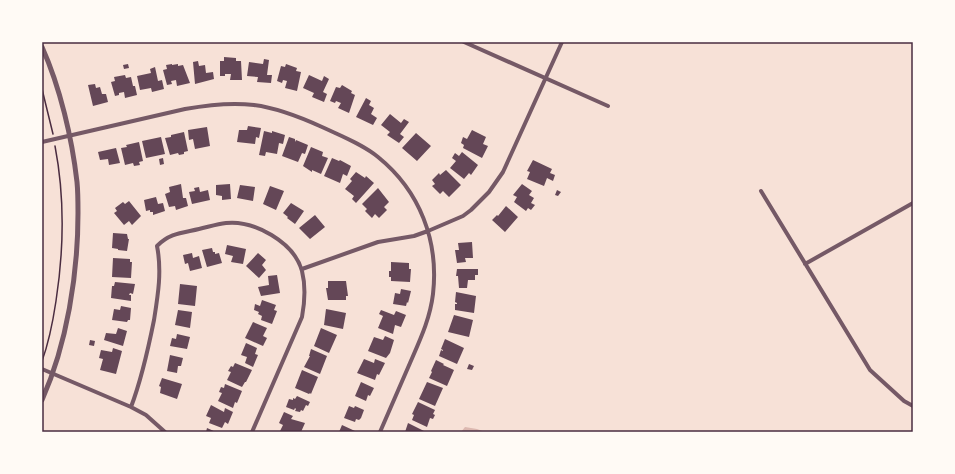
<svg xmlns="http://www.w3.org/2000/svg" width="955" height="474" font-family="Roboto,sans-serif">
<rect width="100%" height="100%" fill="#f7e1d7"/>
<path fill="#dcb8b0" d="M465,427l12,2 8,3h-24z"/>
<path fill="#644757" d="M224,57l12,1v3h5l1,19h-12l1,-6h-6v2h-5v-15h4z
M264,59l5,1 -2,15h5l-1,8 -14,-1 1,-5 -11,-1 2,-14 14,2z
M198,61l1,5 6,-1 1,8 7,-1 1,7 -19,5 -2,-22z
M128,64l1,4 -5,1 -1,-4z
M172,64v1l6,-1v2l5,-1 7,18 -13,3 -1,-6 -5,1 1,3 -5,1 -4,-15 4,-1 -1,-4z
M286,64l11,4 -1,3 5,1 -4,19 -12,-3 2,-7 -4,-1 -1,3 -5,-2 4,-15 4,1z
M155,67l3,14 4,-1 2,9 -12,3 -1,-4 -11,2 -3,-14 14,-3 -1,-4z
M125,75l1,3 5,-1 2,9h2l2,9 -12,3 -1,-6 -5,1v2l-4,1 -4,-14 4,-1 -1,-4z
M309,75l13,6 2,-5 5,3 -6,13 4,2 -3,8 -12,-5 2,-4 -11,-5z
M95,84l1,4 4,-1 2,7h4l2,8 -15,4 -5,-21z
M342,85l10,6 -1,2 4,2 -6,18 -11,-5 3,-5 -5,-2 -1,2 -5,-2 6,-14 4,1z
M366,98l5,3 -2,4 5,3 -3,6 6,4 -4,7 -17,-8z
M390,114l11,9 3,-4 5,3 -9,12 4,3 -5,6 -12,-8 3,-3 -9,-7z
M248,126l13,2 -2,10 -3,-1 -1,7 -18,-2 2,-12h8z
M207,127l3,19 -15,3 -2,-10 -4,1 -1,-10z
M472,130l14,7 -3,7 5,2 -6,12 -19,-10 1,-3 -3,-2 2,-6 4,2z
M264,131l8,2v-2l13,4 -2,9 -4,-1 -2,11 -11,-2 -1,4 -6,-1z
M184,132l4,19 -4,1v2l-5,1 -1,-2 -8,2 -5,-17 6,-1v-2z
M416,133l15,13 -14,15 -15,-13z
M161,137l4,17 -19,4 -4,-17z
M289,137l6,2v3l1,-2 12,5 -3,9 -3,-1 -4,9 -16,-6z
M139,142l4,19 -4,1 1,3 -6,1 -1,-3 -8,2 -4,-17 6,-1 -1,-2z
M311,147l12,5 -1,4 6,2 -7,16 -9,-4v2l-9,-6z
M116,148l4,15 -11,2 -1,-6 -8,1 -2,-8z
M462,152l16,13 -7,10 -2,-2 -5,6 -14,-11 6,-7 -4,-3 3,-5 4,3z
M163,158l1,6 -4,1 -1,-6z
M332,158l7,3 1,-1 11,6 -4,10 -4,-2 -3,9 -16,-7z
M533,160l19,9 -2,4 5,2 -2,6 -6,-3 -3,8 -17,-7 3,-7 -3,-1z
M446,170l15,15 -12,12 -6,-6 -3,3 -8,-8 3,-2 -3,-4 7,-7 1,2z
M356,172l9,6 1,-2 8,7 -18,20 -4,-4 2,-3 -9,-7 7,-8 -2,-2z
M181,184l2,14h3l2,8 -12,4 -1,-4 -6,1 -4,-13 5,-2 -1,-5z
M230,184l1,15 -9,1v-4l-6,-1v-10z
M522,184l10,7 -3,4 5,3 -3,5 4,2 -4,5 -3,-2 -2,3 -12,-9 3,-5 -4,-2z
M240,185l15,2 -2,14 -16,-3z
M270,186l14,5 -8,19 -13,-6z
M199,187l1,5 8,-2 2,10 -18,4 -3,-12 6,-1 -1,-3z
M378,188l11,14 -5,5 3,3 -8,8 -4,-4 -3,4 -7,-7 2,-2 -5,-5z
M557,190l4,2 -3,4 -3,-1z
M156,197l2,7 5,-1 2,8 -12,4v-3h-3v-2l-4,1 -2,-11z
M129,201l12,15 -9,9 -3,-4 -5,4 -10,-12 3,-2 -2,-3 8,-6 2,2z
M291,203l13,8 -9,13 -8,-6 1,-1 -5,-4z
M506,206l12,11 -13,15 -13,-12 5,-5 1,1z
M315,215l10,12 -15,12 -11,-11z
M113,233l14,1 1,5h1l-2,12 -9,-1v-1l-6,-1z
M472,242l1,16h-8l1,4 -9,1 -2,-13h4l-1,-7z
M227,245l19,4 -3,15 -12,-2 2,-6 -8,-2z
M212,248l1,4h2v2l4,-1 3,10 -15,4 -5,-17z
M192,253l1,5 6,-2 3,12 -12,3 -2,-8 -3,1 -2,-9z
M258,253l8,7 -4,5 4,5 -7,8 -13,-12z
M113,258l17,1v3h2l-1,16 -19,-1z
M391,262l18,1v6h2l-1,13 -19,-1v-4h-2v-6h2z
M457,269h21v6h-3v5h-7l-1,8h-8l-1,-12h-2z
M277,275l3,18 -19,3 -3,-9 11,-2 -1,-9z
M328,281h18l2,15h-2v4h-18l-2,-12h2z
M115,282l20,2 -2,10 -3,-1 -1,2h2v6l-20,-3 1,-12h2z
M180,284l17,2 -2,20 -17,-2z
M401,289l10,2 -3,12 -1,-1 -1,4 -13,-2 2,-11 5,1z
M456,292l20,4 -2,17 -19,-3v-6h2v-1l-2,-1z
M262,300l14,5 -2,5 3,1 -5,13 -11,-4 1,-4 -4,-2 1,-2 -5,-2 1,-6 5,2z
M121,306l10,2 -1,12h-2l-1,2 -15,-2 2,-11 6,1z
M326,309l20,4 -3,16 -19,-4z
M178,310l14,2 -2,16 -15,-3z
M381,310l13,5 2,-4 10,4 -5,12 -6,-2 -2,9 -15,-6 5,-12 -4,-2z
M454,315l19,5 -4,17 -21,-5z
M253,322l14,6 -4,8 4,2 -4,8 -18,-8z
M118,328l9,3 -4,15 -19,-6 2,-7 10,1z
M321,328l16,7 -8,18 -15,-7z
M177,334l13,3 -3,12 -17,-3 2,-8 4,1z
M385,336l9,4 -4,13 -4,5 -18,-7 6,-14 9,3z
M445,339l19,9 -7,16 -18,-8 2,-6 2,1v-1l-2,-1z
M90,340l5,1 -1,5 -5,-1z
M246,343l11,5 -2,6 3,1 -5,12 -8,-4 2,-6 -6,-2z
M113,348l9,3 -6,23 -16,-4 3,-11 -4,-1 2,-8 11,2z
M311,349l16,7 -7,18 -16,-7 6,-11h-1z
M170,355l13,3 -2,8h-3l-1,7 -10,-2z
M364,359l10,4 1,-4 10,4 -6,12 -2,-1 -2,6 -18,-7z
M436,360l8,4 -1,1 11,5 -7,16 -18,-8 3,-6 1,1 -2,-2z
M235,363l17,7 -6,12h-1l-3,5 -15,-7 4,-8 -3,-1 3,-5 2,1z
M469,364l5,2 -2,4 -5,-1z
M302,370l16,7 -7,17 -1,-1 -1,1 -14,-6z
M162,378l20,6 -5,15 -17,-6 1,-6 -2,-1z
M361,382l13,6 -4,8 -2,-1 -2,6 -11,-5z
M427,382l16,6 -8,18 -16,-7z
M225,384l17,7 -5,12 -2,-1 -2,6 -15,-7 4,-8 -3,-1 2,-5 3,1z
M297,396l13,6 -2,4 -2,-1 -3,6 -2,-1 -1,2 -5,-1 1,-2 -1,-1 -1,2 -8,-3 3,-8 4,1v-2l2,1z
M418,402l17,8 -2,4 2,1 -2,4 -3,-1 -3,9 -15,-7 2,-5 -2,-1z
M211,405l13,7 1,-4 8,4 -5,12 -3,-2 -3,6 -13,-5 2,-5 -5,-2z
M349,406l5,2 1,-2 9,4 -3,8 -2,2 -3,-1 -1,3 -11,-4z
M284,412l9,4 -2,3 14,4 -4,9 -21,-1 3,-6 -4,-2z
M408,423l16,8v1h-19z
M342,425l13,6 -1,1h-15z
M207,428l9,4h-10z"/>
<g fill="none" stroke-linecap="round" stroke-linejoin="round">
<path stroke="#4a2c40" stroke-width="1.5" d="M42,89l11,45
M42,361c7,-19 11,-40 14,-60 8,-52 9,-103 -1,-155"/>
<path stroke="#755966" stroke-width="4" d="M464,42l144,64
M42,142l143,-33c22,-4 45,-7 69,-4 24,3 46,12 68,22 19,9 40,17 56,30 42,34 61,84 55,137 -3,25 -13,46 -23,69 -10,23 -20,46 -30,69
M761,191l109,179 34,31 9,5
M805,264l108,-61
M302,269l76,-27 36,-6 14,-5 35,-15 8,-6 18,-18 14,-20 59,-130
M42,369l89,38 15,8 19,17
M131,407c11,-29 17,-57 23,-87 4,-25 8,-49 3,-74 13,-13 25,-13 42,-17 9,-2 18,-5 27,-6 28,-3 68,19 76,48 4,16 3,30 0,46l-50,115"/>
<path stroke="#755966" stroke-width="5" d="M42,47c18,40 30,91 35,135 1,10 1,21 1,31 0,61 -11,131 -36,187"/>
</g>
<rect width="955" height="474" fill="none" stroke="#fffaf5" stroke-width="86"/>
<rect x="43" y="43" width="869" height="388" fill="none" stroke="#4a2c40" stroke-width="1.5"/>
</svg>
